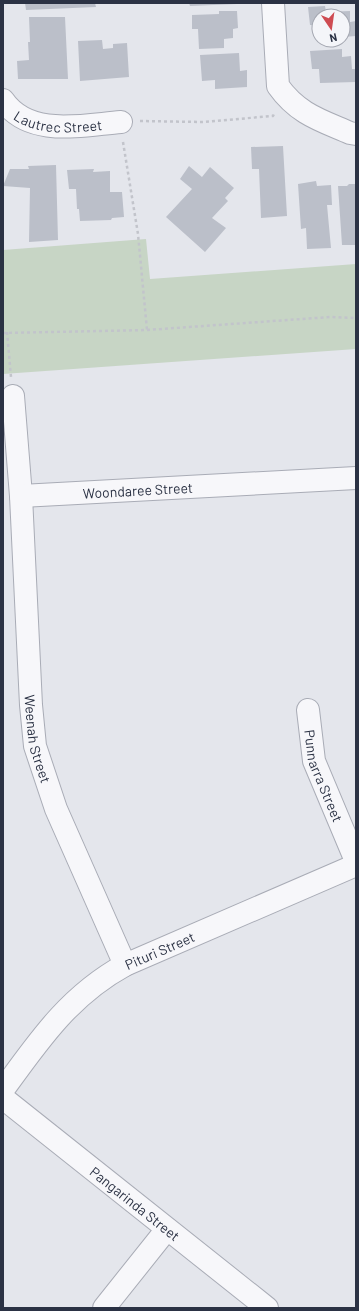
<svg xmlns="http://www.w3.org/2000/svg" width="359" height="1311" font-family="Barlow,sans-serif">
<rect width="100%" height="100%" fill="#e4e6ec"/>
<path fill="#c7d5c5" d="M146,239l4,40 206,-15v85l-353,25v-124z"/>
<path fill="#bbbfc9" d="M25,3h70l1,4 -70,3z
M189,3h48v1l-47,2z
M325,6l1,6 24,-1v11l6,-1v15l-13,1v-21h-24v22h-2l-1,-13h-6l-2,-18z
M219,11h18l1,17 -5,1v9l-9,1v9l-25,1 -1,-20h-6v-14l27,-1z
M29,17h36l3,62h-50l-1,-18 12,-1 -1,-18h2z
M102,40l1,9 10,-1v-4l14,-1 2,34 -49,4 -2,-40z
M342,49v8l9,-1 1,13h4v13l-36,1 -1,-14h-7l-2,-18z
M239,53l1,18 7,-1v17l-32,2v-9l-13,1 -2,-26z
M283,146l4,70 -26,2 -2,-49h-7l-1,-22z
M56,165l2,75 -29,2 1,-54 -27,-2 7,-17h19l-1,-3z
M189,166l13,11 8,-10 24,21 -9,10 3,3 -16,17 14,10 -21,24 -39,-35 26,-28 -12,-10z
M94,169l-1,3 17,-1v21h12l2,25 -12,1 -1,2 -31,1 -1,-12h-2l-1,-20h-7l-2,-19z
M316,181l1,5 14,-1 1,20h-5l4,43 -24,1 -1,-21 -5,1 -3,-45z
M349,184h7v61h-14l-4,-59h9z"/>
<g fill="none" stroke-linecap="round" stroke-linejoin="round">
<g stroke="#a9acb6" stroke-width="24">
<g id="minor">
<path d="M273,3l5,83c20,28 42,34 72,47l6,1"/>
<path id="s1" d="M3,100c26,38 79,25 118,22"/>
<path id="s2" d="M13,396l8,100 10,209 4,41 21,63 69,156"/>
<path id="s3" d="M21,496l335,-18"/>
<path id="s4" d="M308,710l6,51 42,100"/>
<path id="s5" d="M3,1090c36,-50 67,-95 122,-125l231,-100"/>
<path id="s6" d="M3,1098l264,210"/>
<path d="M104,1308l63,-79"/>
</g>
</g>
<path stroke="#c2c4cb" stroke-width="2.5" stroke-dasharray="3 3" stroke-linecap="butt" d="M140,121l62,1 71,-6 2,-4
M123,142l15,92 9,96
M7,332l4,45
M3,333l144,-3 183,-13 26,1"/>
<use href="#minor" stroke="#f7f7fa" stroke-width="22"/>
</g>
<g text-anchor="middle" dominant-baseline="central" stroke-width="3.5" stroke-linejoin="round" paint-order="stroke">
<g font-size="14" fill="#2b3244" stroke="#f4f5f9">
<text stroke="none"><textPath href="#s1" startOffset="63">Lautrec Street</textPath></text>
<text stroke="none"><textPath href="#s3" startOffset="117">Woondaree Street</textPath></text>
<text stroke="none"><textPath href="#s2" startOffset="344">Weenah Street</textPath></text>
<text stroke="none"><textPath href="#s4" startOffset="68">Punnarra Street</textPath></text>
<text stroke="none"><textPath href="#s5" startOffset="214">Pituri Street</textPath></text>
<text stroke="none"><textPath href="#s6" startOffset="169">Pangarinda Street</textPath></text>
</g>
</g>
<rect width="359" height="1311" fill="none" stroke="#2b3244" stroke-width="8"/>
<g transform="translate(331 28) rotate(167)"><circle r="19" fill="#f4f5f9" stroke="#a4a7b1"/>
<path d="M0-3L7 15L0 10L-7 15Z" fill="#ce4b52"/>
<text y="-6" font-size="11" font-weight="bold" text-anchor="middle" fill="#2b3244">N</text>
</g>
</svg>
